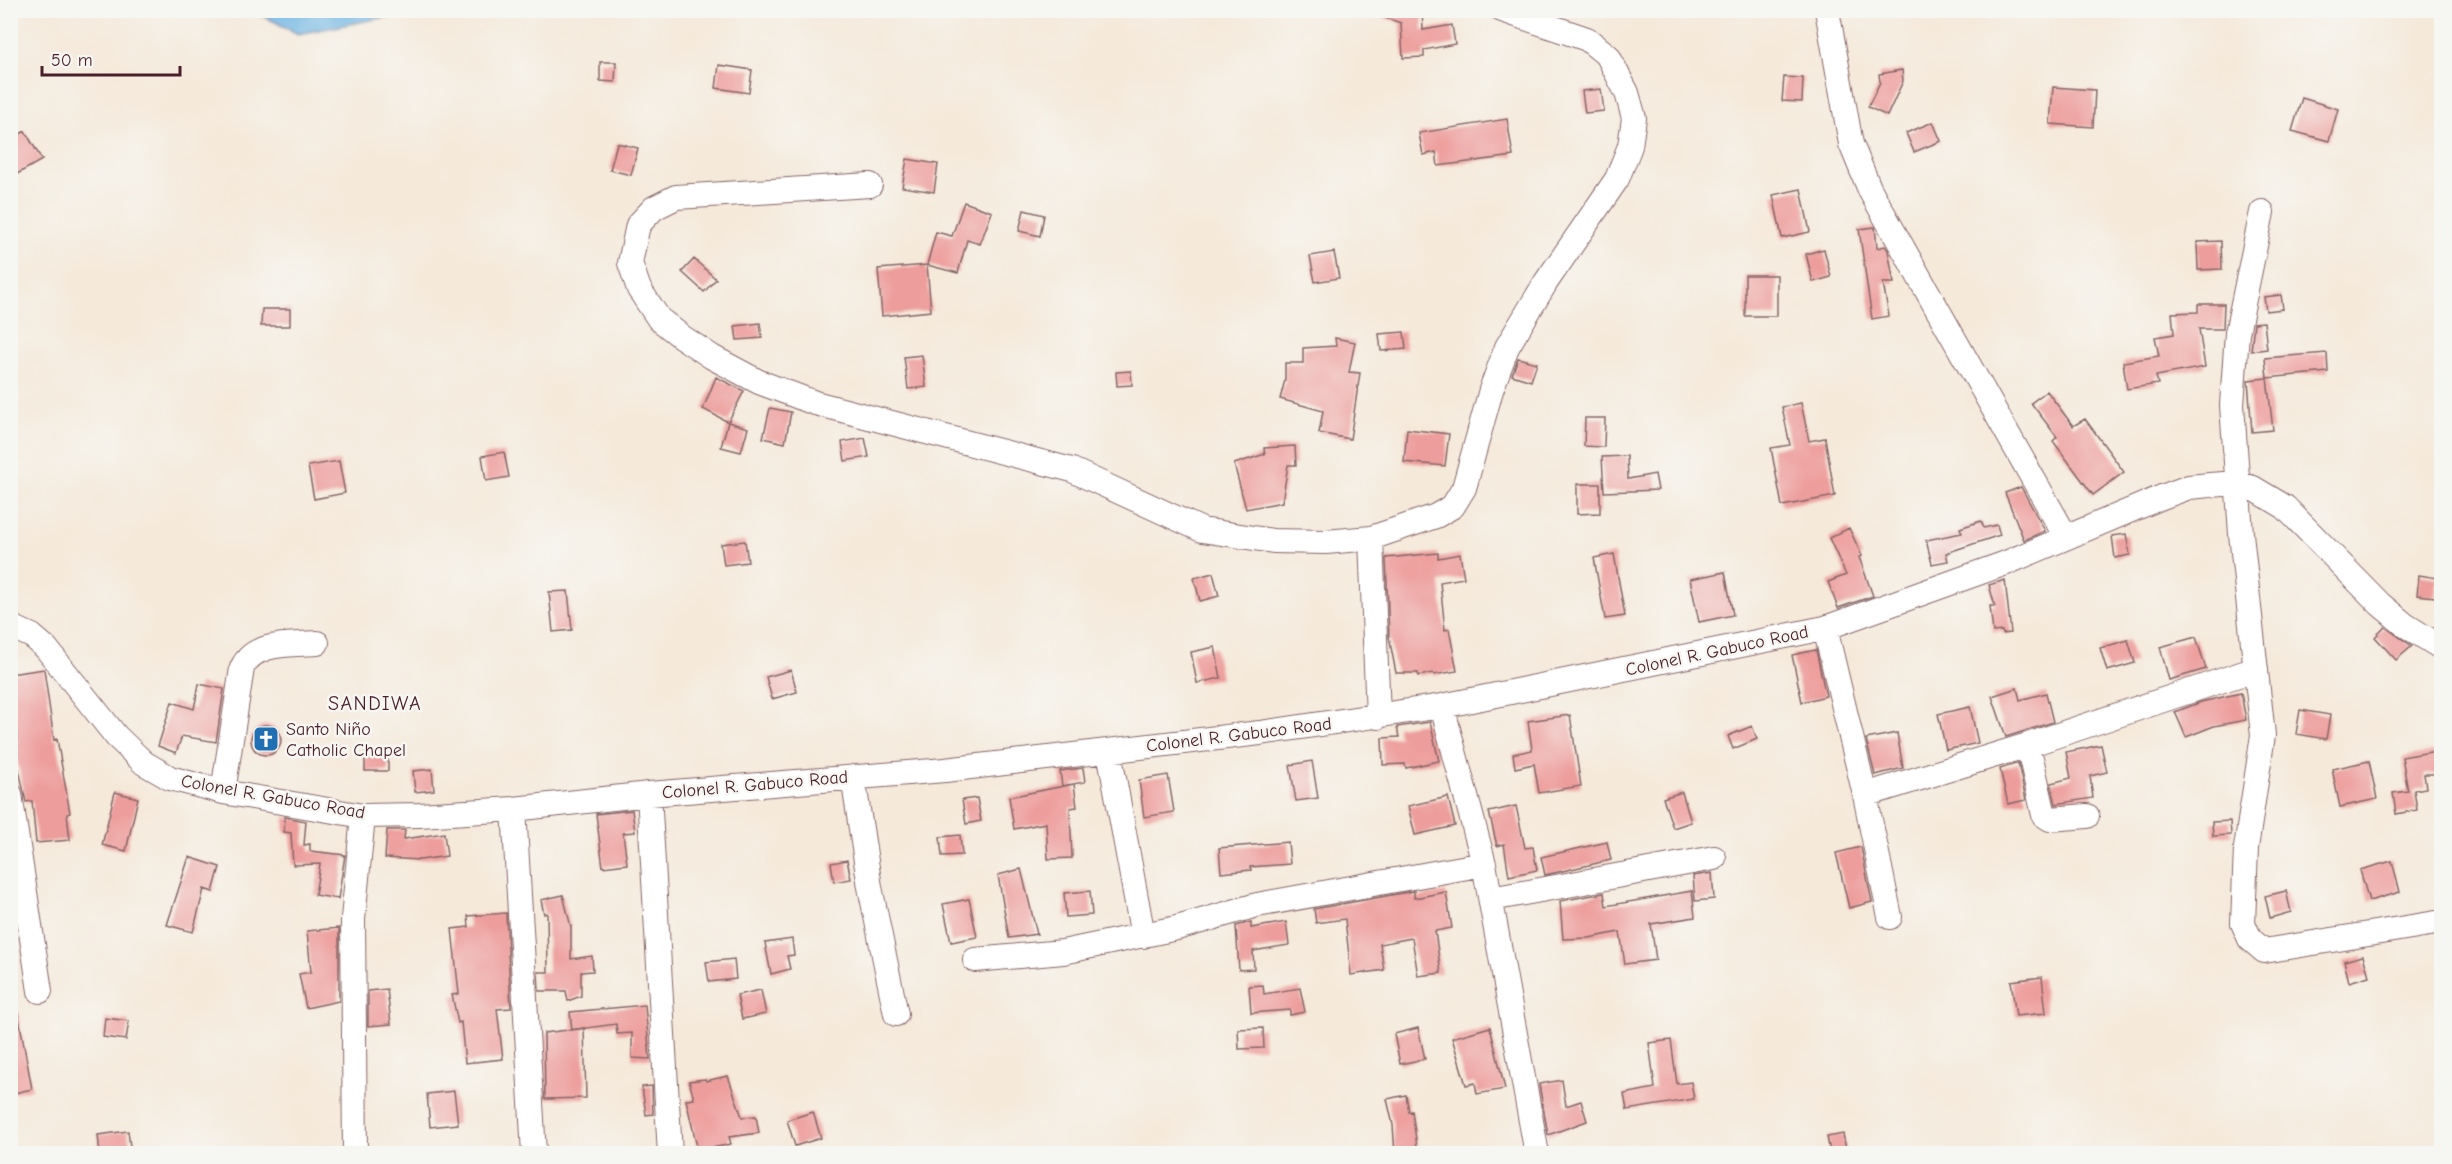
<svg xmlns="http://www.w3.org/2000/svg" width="2452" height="1164" font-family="'Comic Neue',sans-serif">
<rect width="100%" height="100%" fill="#f6f6f2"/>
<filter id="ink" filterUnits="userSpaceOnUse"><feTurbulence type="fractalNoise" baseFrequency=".0167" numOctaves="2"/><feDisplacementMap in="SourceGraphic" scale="12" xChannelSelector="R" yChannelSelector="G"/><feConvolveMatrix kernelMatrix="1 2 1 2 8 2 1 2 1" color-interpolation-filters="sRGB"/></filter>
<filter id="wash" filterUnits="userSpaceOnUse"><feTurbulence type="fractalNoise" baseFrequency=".008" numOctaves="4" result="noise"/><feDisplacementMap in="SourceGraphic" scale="24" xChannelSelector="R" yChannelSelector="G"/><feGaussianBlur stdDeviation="1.35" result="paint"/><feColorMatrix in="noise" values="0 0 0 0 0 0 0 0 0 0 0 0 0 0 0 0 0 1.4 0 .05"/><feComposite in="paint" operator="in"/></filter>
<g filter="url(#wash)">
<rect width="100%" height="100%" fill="#f5e9da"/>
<path fill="#6cb4e3" stroke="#5b6a87" stroke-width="1.5" d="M254,11h164l-120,23z"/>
<g id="blocks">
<path fill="#ed9d9b" d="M1373,10h49l1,20 29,-5 3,19 -31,6v7l-21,1 -2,-35 -28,-9z
M600,62h16l-1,20 -15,-1z
M719,65l33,5 -3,23 -33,-5z
M1902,70l1,11 -16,35 -19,-9 12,-25 -1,-8z
M1784,77l19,1 -1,24 -20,-1z
M2053,87l42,3 -2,37 -43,-3z
M1601,89l3,22 -19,2 -3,-22z
M2302,98l36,11 -9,32 -37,-10z
M1507,119l6,37 -75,10 -2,-14 -13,3 -4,-22z
M1933,122l8,19 -27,11 -8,-19z
M25,131l17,29 -32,18v-38z
M617,143l21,5 -7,27 -21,-5z
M907,159l31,5 -4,28 -32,-5z
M1801,189l9,43 -28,6 -9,-43z
M964,202l28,10 -12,32 -13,-4 -9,33 -31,-8 9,-33 16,4z
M1024,210l20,5 -4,21 -21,-5z
M1875,227l2,21 8,-2 3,4 6,33h-11l6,33 -17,3 -13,-90z
M2221,241l1,28 -24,1 -1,-28z
M1824,249l7,28 -18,5 -7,-28z
M1334,252l5,26 -24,4 -5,-26z
M694,259l22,20 -12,13 -22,-20z
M927,265l4,46 -49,5 -4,-47z
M1745,275h32v41h-32z
M2281,295l2,14 -17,2 -2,-14z
M2198,304h26l-1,25h-24l6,38 -49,9 2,8 -31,5 -4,-27 36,-6 -4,-19 19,-3 -2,-21 26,-1z
M262,309h28v17h-29z
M2264,322l3,27 -16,2 3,-28z
M760,323l2,15 -25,2 -2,-14z
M1404,332l2,17 -25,2 -2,-17z
M1335,338l20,4 -6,30 11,1 -10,66 -31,-6 4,-22 -43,-12 5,-19v-17h18v-15l33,-2z
M2327,353l1,19 -61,6 -2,-20z
M922,355l4,32 -18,2 -4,-32z
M1518,358l19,5 -6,18 -19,-6z
M1131,371l1,14 -15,1 -1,-14z
M716,377l28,14 -16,31 -25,-13z
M2267,378l6,52 -21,2 -4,-52z
M2047,391l26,35 12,-7 39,53 -31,23 -40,-54 4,-4 -26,-34z
M1801,403l8,38 16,-3 10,58 -53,10 -11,-58 19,-3 -8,-38z
M770,408l21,4 -6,31 -22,-5z
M1585,418h20l-1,29 -20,-1z
M728,422l20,6 -7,24 -20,-5z
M1407,429l42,5 -4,32 -41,-4z
M865,438l4,19 -24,4 -3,-19z
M1295,446l1,19h-8l-6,37 -36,7 -12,-45 31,-10 -1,-6z
M504,452l5,25 -23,4 -4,-25z
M1627,456l1,23 27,-5 3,16 -54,2 -2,-35z
M339,461l6,32 -31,6 -6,-33z
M1577,484h23v29l-23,1z
M2021,487l24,44 -21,9 -19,-47z
M1981,521l3,7 13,-3 3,10 -54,18 2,8 -16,3 -6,-24 36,-7 -2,-5z
M1849,528l13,28 -3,1 14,39 -35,12 -10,-26 18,-7 -17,-37z
M2126,534l4,21 -15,3 -3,-22z
M745,541l3,21 -24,3 -3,-21z
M1438,553v5l22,-4 4,24 -24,4 5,48 4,-1 8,42 -23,4 -1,-2 -15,3v-3h-22l-7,-36 -3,-79z
M1614,554l11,62 -20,3 -11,-61z
M1725,572l8,43 -34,7 -9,-43z
M1213,573l6,23 -19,5 -6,-23z
M2419,575l19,3 -3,19 -18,-2z
M2005,580l6,53 -8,1 -1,-3 -9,1 -3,-26h5l-6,-21z
M568,591l4,39 -19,2 -4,-40z
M2385,627l27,19 -16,14 -21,-23z
M2196,637l10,32 -37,11 -9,-33z
M2128,640l7,23 -28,8 -7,-23z
M1215,647l6,31 -24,5 -6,-31z
M1816,650l10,46 -24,6 -10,-47z
M44,669l10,71 3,-1 13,74 -3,1 3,26 -34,3 -4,-42 -6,1 -12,-55 4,-1 -8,-72z
M791,670l6,22 -25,7 -6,-22z
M199,684l25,5 -8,53 -34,-6 -6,17 -18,-7 14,-44 22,7z
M2017,688l3,12 26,-7 7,29 -47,15 -14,-41z
M2241,693l5,27 -32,6 -28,11 -11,-25 26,-10z
M1970,707l8,36 -32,7 -8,-36z
M2300,710l30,5 -4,24 -30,-5z
M1570,715l11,71 -42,7 -5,-29 -19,4 -2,-14 19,-4 -4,-29z
M1430,722l9,39 -33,7 -1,-4 -22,1 -1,-27 17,-1 -2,-10z
M251 740a15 15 0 1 1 30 0a15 15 0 1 1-30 0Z
M1752,726l5,13 -24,10 -5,-13z
M1897,733l6,35 -28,7 -9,-36z
M2101,745l6,27 -17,4 3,22 -37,6 -5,-21 20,-5 -5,-26z
M2442,750v24h-18l2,14 -12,2 3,20 -21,4 -3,-21 15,-2 -6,-34z
M365,753h23v18h-23z
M1312,761l6,37 -22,3 -6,-36z
M2369,761l8,38 -37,8 -8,-38z
M2018,763l8,37 -18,4 -8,-35z
M1083,768l2,14 -23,4 -2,-15z
M432,769l2,21 -19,2 -2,-21z
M1168,775l6,37 -30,5 -5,-37z
M1074,784l3,23 -7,1 2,50 -24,1 -2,-36 -32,6 -5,-32z
M115,792l23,6 -12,53 -24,-6z
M1682,792l9,30 -18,6 -10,-30z
M1448,797l7,29 -40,9 -7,-29z
M977,798l4,23 -15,3 -4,-24z
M1516,806l9,42 8,-1 4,23 -28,6 -5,-32 -7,2 -8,-34z
M632,810l3,22 -12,1 4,31 -24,3 -7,-53z
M285,817l21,4 -2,24 6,-1v7l35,4 -7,44 -23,-4 5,-31 -27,1 -2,-32 -7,-1z
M2230,821l1,14 -18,1 -1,-14z
M387,830h18l-1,9 40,-6 3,23 -27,4 -35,-2z
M960,835l2,20 -20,1 -2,-19z
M1288,842l2,22 -40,3 1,3 -30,3 -2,-25z
M1607,842l4,18 -66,15 -4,-18z
M1861,847l11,55 -23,6 -13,-55z
M189,857l31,10 -7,25 -9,-3 -11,43 -26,-7z
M847,860l4,19 -17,3 -3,-19z
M2392,861l8,31 -31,9 -9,-31z
M1021,869l16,65 -28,4 -11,-63z
M1712,873l2,26 -19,2 -2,-25z
M1090,891l2,24 -26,2 -2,-24z
M1414,891v7l32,-6 6,36 -17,3 6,42 -23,3 -6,-38 -32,6 4,26 -33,5 -6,-56 -29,4 -2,-14z
M1692,891l3,26 -44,7 5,36 -31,4 -5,-32 -31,6 -26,1 -3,-38 44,-8 2,13z
M2286,891l5,21 -21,6 -5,-22z
M563,895l8,32v32l21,-3 1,15 -12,1v24l-13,5 -2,-10h-27l-1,-19h10l-1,-59 -3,1 -3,-14z
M969,899l8,38 -26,5 -8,-38z
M506,913l5,95 -14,1 6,50 -38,4 -4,-41 -3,1 -6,-28 7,-1 -7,-65 17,-2 -1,-11z
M1251,922v6l35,-6 3,23 -36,6 1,18 -15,1 -3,-44z
M339,928v73l-33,7 -7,-34 12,-2 -4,-41z
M792,939l2,16 -7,1 3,13 -19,5 -6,-31z
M2363,956l6,20 -20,6 -5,-21z
M734,959l2,20 -27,3 -3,-20z
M2042,977l4,36 -30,3 -5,-35z
M1263,985l1,9 36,-6 5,24 -15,3v-5l-39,3 -2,-27z
M387,989l4,35 -23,2v-35z
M761,990l5,24 -24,5 -5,-24z
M645,1005l5,54 -18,-1v-25l-15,1 -1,-10 -44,6 -2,-18z
M18,1013l14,76 -22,5v-80z
M105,1018l24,3 -3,19 -23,-3z
M1490,1027l15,62 -28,5 -2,-11 -9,2 -14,-47z
M584,1028l2,70 -41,1 -1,-66z
M1263,1028l1,20 -25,1 -1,-20z
M1418,1028l7,31 -25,5 -6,-30z
M1671,1040l6,44 14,-2 3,17 -67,11 -3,-16 31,-6 -6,-45z
M728,1076l14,41 14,-1 3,17 -30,4 2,7 -33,7 -12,-51 8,-1 -5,-18 16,-2 1,2z
M1562,1080l4,26 15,-5 6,20 -39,14 -9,-51z
M652,1086l1,28 -7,1 -4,-28z
M454,1091l4,33 -28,3 -3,-33z
M1406,1095l3,17 3,-1 6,43h-23l-2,-29 -6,-26z
M813,1112l8,26 -26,8 -8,-26z
M128,1131l3,23h-31l-2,-19z
M1843,1134l3,15 -16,3 -3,-15z"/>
</g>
</g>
<g filter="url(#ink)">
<use href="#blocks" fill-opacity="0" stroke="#866668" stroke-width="1.5"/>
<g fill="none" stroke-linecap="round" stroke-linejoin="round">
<g stroke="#866668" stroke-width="26">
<path id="minor" d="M1827,10l24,134 19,46 196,347
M870,185l-194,12 -22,11 -16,17 -8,38 9,26 20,30 23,18 30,20 47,25 56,21 257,67 130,60 71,11 53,1 45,-4
M2262,212l-25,121 -5,72 9,129 22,201 -17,113 -3,75 7,16 14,12 178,-29
M10,626l22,10 14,12 70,88 28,27 26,15 53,14 140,24 56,-1 95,-6 135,-15 296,-24 315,-37 182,-27 383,-78 181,-65 156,-66 27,-10 21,-2 27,-2 16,5 32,19 95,97 25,21 37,23
M1825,628l40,167 25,122
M1442,706l42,158 53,290
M1378,717l-7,-179 65,-22 17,-10 11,-18 27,-98 16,-43 39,-65 71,-103 13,-33 4,-28 -7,-25 -19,-37 -21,-17 -85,-29
M2028,745l16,70 6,4 37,-3
M1109,751l34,185
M853,777l17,110 26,127
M223,792l19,-124c12,-27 50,-23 75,-25
M10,794l30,197
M649,794l21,360
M1865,795l163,-50 228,-76
M514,809l20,345
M1491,899l223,-41
M975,960l88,-8 114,-24 80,-23 227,-41
M355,1154l-2,-235 10,-103"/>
</g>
<use href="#minor" stroke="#fff" stroke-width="24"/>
</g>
</g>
<defs>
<g id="church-square" transform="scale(1.35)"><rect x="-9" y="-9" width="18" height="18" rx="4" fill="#1f6fb2" stroke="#f6f6f2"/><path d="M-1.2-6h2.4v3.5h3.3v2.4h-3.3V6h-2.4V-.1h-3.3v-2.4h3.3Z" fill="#fff"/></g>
</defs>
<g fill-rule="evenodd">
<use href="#church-square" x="266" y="739"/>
</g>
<g text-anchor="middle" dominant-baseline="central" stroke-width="5" stroke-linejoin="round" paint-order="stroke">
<g font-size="18" fill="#4a1f2b" stroke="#f6f6f2">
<text transform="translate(1717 651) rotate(-12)">Colonel R. Gabuco Road</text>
<text transform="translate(1239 735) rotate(-7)">Colonel R. Gabuco Road</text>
<text transform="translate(755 785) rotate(-5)">Colonel R. Gabuco Road</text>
<text transform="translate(273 797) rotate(10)">Colonel R. Gabuco Road</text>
</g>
<g font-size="18" fill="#4a1f2b" stroke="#f6f6f2" text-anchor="start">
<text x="286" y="729">Santo Niño<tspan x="286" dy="21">Catholic Chapel</tspan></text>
</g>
<g font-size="20" letter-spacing="1.5" fill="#4a1f2b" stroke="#f6f6f2">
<text x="375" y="703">SANDIWA</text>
</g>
</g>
<rect width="2452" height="1164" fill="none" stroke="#f6f6f2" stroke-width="36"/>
<path d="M42 66v9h138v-9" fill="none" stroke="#4a1f2b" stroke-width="3"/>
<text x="51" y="66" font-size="18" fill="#4a1f2b" stroke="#f6f6f2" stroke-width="4.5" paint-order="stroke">50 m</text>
</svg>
